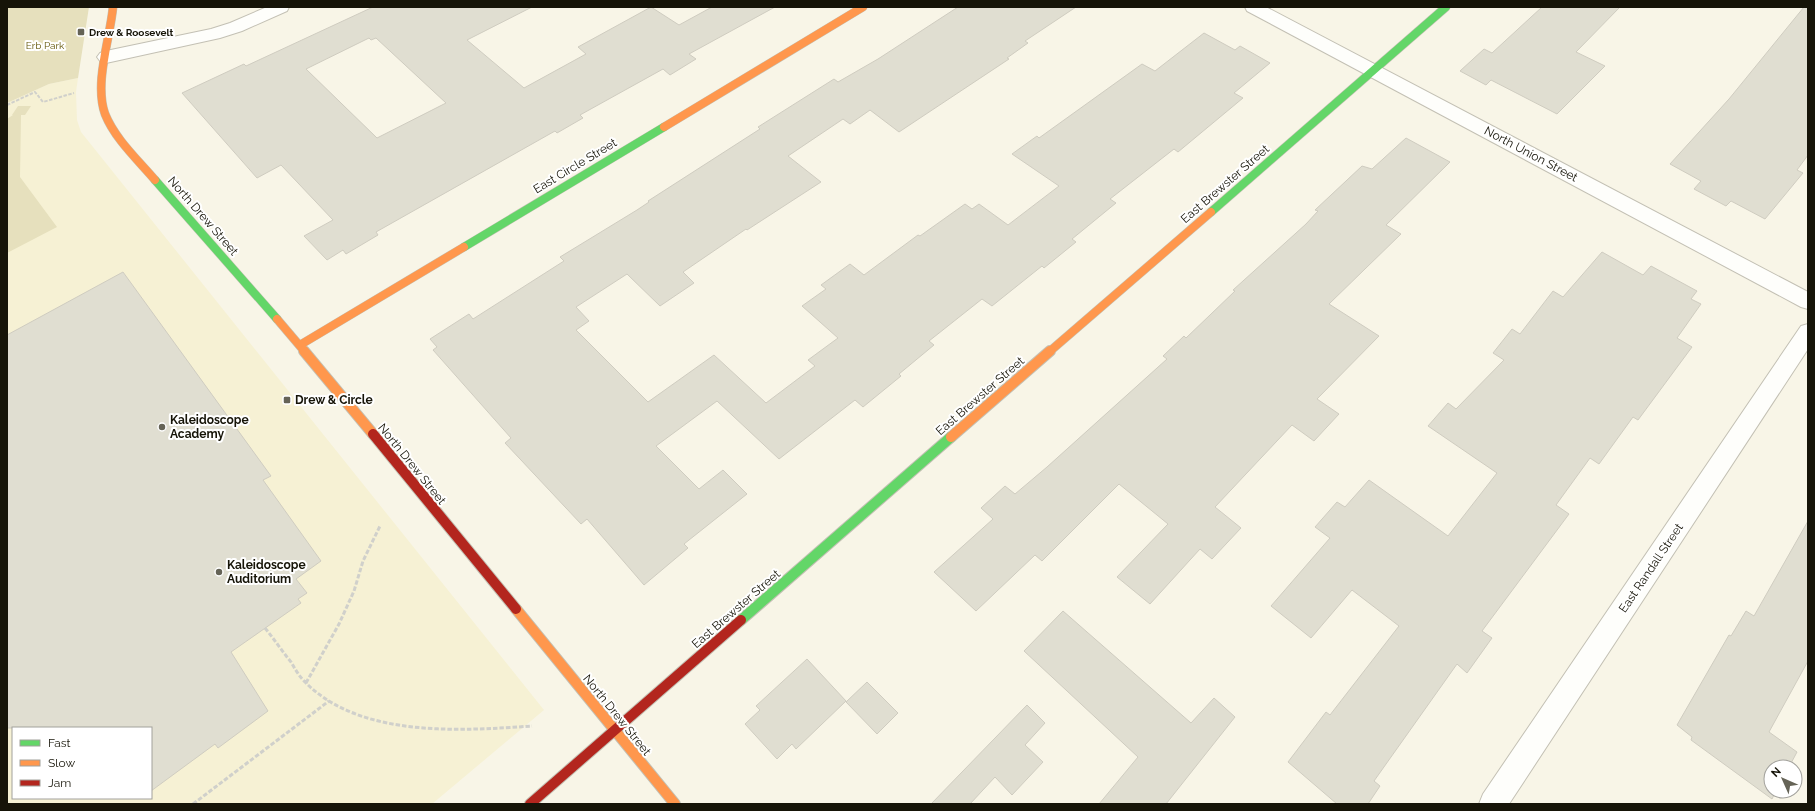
<svg xmlns="http://www.w3.org/2000/svg" width="1815" height="811" font-family="Raleway,sans-serif">
<rect width="100%" height="100%" fill="#f8f5e7"/>
<path fill="#f6f1d4" fill-rule="evenodd" d="M78,78l-2,14 1,28 4,12 463,578 -112,94h-425v-701l42,-19zM13,728h138v70h-138z"/>
<path fill="#e6e0bd" d="M7,7h82l-11,71 -29,6 -42,19z
M18,106h13l-6,9h-4l-1,62 37,50 -50,26v-134l6,-4h-1z"/>
<path fill="#e0ded1" stroke="#cfccc0" fill-rule="evenodd" d="M373,7h159l-65,33 57,48 62,-34 -8,-7 73,-40 28,18 33,-18h63l-86,47 7,5 -26,16 -7,-6 -83,46 3,3 -26,15 -2,-2 -179,101 2,3 -32,19 -3,-4 -16,10 -23,-24 29,-16 -52,-55 -24,13 -75,-85 62,-29 2,2zM369,38l2,2 5,-2 70,65 -69,35 -71,-69z
M958,7h118l-51,34 3,2 -21,15 2,1 -110,73 -29,-22 -20,14 -7,-5 -55,37 33,26 -74,48 -1,-1 -63,43 11,11 -34,23 -33,-32 -51,33 13,14 -13,9 72,72 66,-47 52,48 49,-37 -7,-6 30,-22 -36,-32 24,-17 -5,-4 29,-21 14,11 54,-40 2,1 45,-32 7,5 7,-5 29,21 51,-39 -47,-32 25,-18 2,2 103,-74 13,7 49,-38 31,17 5,-4 30,17 -36,30 9,5 -65,54 -4,-3 -64,50 6,4 -44,36 4,3 -32,26 -2,-2 -50,40 -10,-7 -53,42 5,4 -35,29 2,2 -38,31 -8,-7 -76,59 -62,-58 -61,45 43,43 24,-19 24,24 -63,50 4,4 -44,37 -57,-66 -6,5 -76,-81 6,-5 -78,-88 4,-3 -7,-8 39,-25 4,5 91,-58 -4,-4 77,-47 12,-8 -1,-1 112,-72 -2,-2 76,-48 4,3 40,-23z
M1542,7h78l-44,45 29,14 -48,48 -66,-34 -5,5 -26,-14 24,-22 8,4z
M1804,7h4v148l-11,15 6,3 -38,46 -34,-18 -5,5 -32,-17 7,-8 -31,-17 59,-65z
M1406,138l44,24 -64,63 15,9 -72,70 50,32 -62,63 22,15 -25,27 -22,-16 -77,82 26,21 -29,31 -12,-10 -50,55 -33,-27 51,-53 -49,-40 -77,77 -7,-6 -59,56 -42,-39 59,-53 -12,-11 24,-22 10,8 32,-27 120,-108 -4,-3 21,-20 2,2 49,-47 -2,-1 73,-66 12,-13 -3,-1 47,-44 10,3z
M1602,252l41,23 8,-9 46,25 -6,8 10,5 -24,34 15,9 -54,73 -5,-3 -34,47 -9,-6 -34,47 13,9 -87,117 10,7 -25,35 -10,-9 -83,117 6,5 -12,18h-31l-49,-42 38,-50 4,3 69,-89 -47,-36 -41,48 -40,-32 59,-68 -15,-11 22,-25 8,5 24,-27 79,56 49,-63 -69,-47 20,-23 8,6 48,-49 -11,-7 19,-24 8,5 33,-43 10,6z
M123,272l148,204 -8,4 58,81 -25,18 11,14 -9,6 3,4 -70,49 37,59 -50,37 -3,-4 -64,47v-63h-144v-393z
M1808,521v140l-39,71 28,20 -8,15h-18v24h5l-4,8 -81,-59 1,-3 -15,-12 52,-90 2,1 15,-25 8,5z
M1063,611l128,112 23,-25 21,19 -69,87h-67l39,-47 -114,-106z
M807,659l39,42 -50,48 -4,-5 -15,15 -32,-35 15,-14 -4,-4z
M867,682l31,31 -21,21 -31,-32z
M1027,705l18,18 -20,22 18,17 -31,33 -17,-18 -25,27h-39z"/>
<g fill="none" stroke-linecap="round" stroke-linejoin="round">
<g stroke="#c3c0b4" stroke-width="2">
<path id="street" d="M267,7h22l-2,4 -45,20 -22,7 -114,25 -6,-2 -3,-4 3,-4 6,-2 105,-22 19,-6z
M1245,7h21l542,285v17l-7,-2 -554,-296z
M1808,324v25l-299,455h-30l4,-10 318,-468z"/>
</g>
<g stroke="#c3c0b4" stroke-width="9">
<path id="fast-far1" d="M155,180l122,139
M1211,212l235,-205
M464,247l200,-120"/>
</g>
<g stroke="#c3c0b4" stroke-width="12">
<path id="fast" d="M741,620l210,-183"/>
</g>
<g stroke="#c3c0b4" stroke-width="9">
<path id="slow-far1" d="M113,7c-3,32 -19,76 -8,107 10,25 33,46 50,66
M664,127l199,-120
M277,319l28,33
M300,345l164,-98
M1049,352l162,-140"/>
</g>
<g stroke="#c3c0b4" stroke-width="12">
<path id="slow" d="M304,351l69,83
M951,437l99,-86
M516,609l159,195"/>
</g>
<g stroke="#c3c0b4" stroke-width="12">
<path id="jam" d="M373,434l143,175
M530,804l211,-184"/>
</g>
<path stroke="#d0d0cb" stroke-width="2" stroke-dasharray="3.5 1.5" stroke-linecap="butt" d="M7,105l28,-13 8,10 31,-9"/>
<path stroke="#d0d0cb" stroke-width="3" stroke-dasharray="4.5 2" stroke-linecap="butt" d="M265,628c9,11 17,23 26,34 4,7 8,14 14,20 55,56 155,49 227,44
M306,683l33,-59 15,-33 9,-30 17,-35
M193,804l136,-103"/>
<use href="#street" fill="#fefefb" fill-rule="evenodd"/>
<use href="#fast-far1" stroke="#63d668" stroke-width="8"/>
<use href="#fast" stroke="#63d668" stroke-width="10"/>
<use href="#slow-far1" stroke="#ff974d" stroke-width="8"/>
<use href="#slow" stroke="#ff974d" stroke-width="10"/>
<use href="#jam" stroke="#b3261e" stroke-width="10"/>
</g>
<g fill="#656356" stroke="#fff" stroke-width="1.5">
<rect x="77" y="28" width="8" height="8" rx="2"/>
<rect x="283" y="396" width="8" height="8" rx="2"/>
<circle cx="162" cy="427" r="4"/>
<circle cx="219" cy="572" r="4"/>
</g>
<g text-anchor="middle" dominant-baseline="central" stroke-width="4" stroke-linejoin="round" paint-order="stroke">
<g font-size="10" font-weight="bold" fill="#161408" stroke="#fff" text-anchor="start">
<text x="89" y="32">Drew &amp; Roosevelt</text>
</g>
<g font-size="10" fill="#64570a" stroke="#fff">
<text x="45" y="45">Erb Park</text>
</g>
<g font-size="12" fill="#161408" stroke="#fff">
<text transform="translate(1531 154) rotate(28)">North Union Street</text>
<text transform="translate(575 166) rotate(-31)">East Circle Street</text>
<text transform="translate(1225 184) rotate(-41)">East Brewster Street</text>
<text transform="translate(203 216) rotate(49)">North Drew Street</text>
<text transform="translate(980 396) rotate(-41)">East Brewster Street</text>
<text transform="translate(412 464) rotate(51)">North Drew Street</text>
<text transform="translate(1651 568) rotate(-56)">East Randall Street</text>
<text transform="translate(736 609) rotate(-41)">East Brewster Street</text>
<text transform="translate(617 715) rotate(51)">North Drew Street</text>
</g>
<g font-size="12" font-weight="bold" fill="#161408" stroke="#fff" text-anchor="start">
<text x="295" y="400">Drew &amp; Circle</text>
<text x="170" y="420">Kaleidoscope<tspan x="170" dy="14">Academy</tspan></text>
<text x="227" y="565">Kaleidoscope<tspan x="227" dy="14">Auditorium</tspan></text>
</g>
</g>
<rect width="1815" height="811" fill="none" stroke="#161408" stroke-width="16"/>
<rect x="12" y="727" width="140" height="72" fill="#ffffff" stroke="#a2a19c"/>
<rect x="20" y="740" width="20" height="6" fill="#63d668" stroke="#a2a19c"/>
<text x="48" y="747" font-size="12" fill="#161408">Fast</text>
<rect x="20" y="760" width="20" height="6" fill="#ff974d" stroke="#a2a19c"/>
<text x="48" y="767" font-size="12" fill="#161408">Slow</text>
<rect x="20" y="780" width="20" height="6" fill="#b3261e" stroke="#a2a19c"/>
<text x="48" y="787" font-size="12" fill="#161408">Jam</text>
<g transform="translate(1783 779) rotate(315)"><circle r="19" fill="#ffffff" stroke="#a2a19c"/>
<path d="M0-3L7 15L0 10L-7 15Z" fill="#656356"/>
<text y="-6" font-size="11" font-weight="bold" text-anchor="middle" fill="#161408">N</text>
</g>
</svg>
